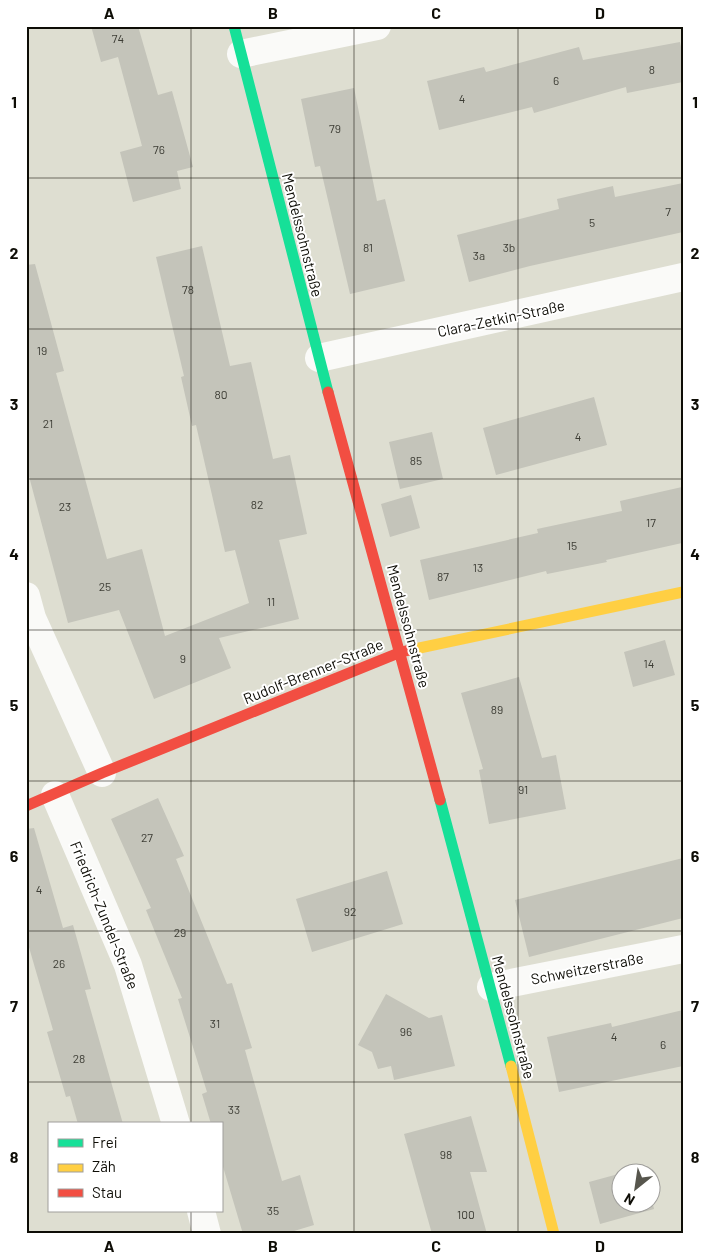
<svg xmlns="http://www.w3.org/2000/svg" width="709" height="1260" font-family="Barlow,sans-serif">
<rect width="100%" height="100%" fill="#deded1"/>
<path fill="#c4c4ba" d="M91,26h47l20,69 14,-4 21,76 -16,4 4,18 -48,13 -13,-50 22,-6 -24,-89 -17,5z
M680,42l3,15v25l-56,11 -1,-6 -92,26 -2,-6 -93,23 -12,-49 57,-14 2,5 93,-25 4,13z
M354,88l23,113 8,-2 20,82 -55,13 -30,-128 -5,1 -14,-68z
M683,183v49l-153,34 -61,16 -12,-47 102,-26 -2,-10 56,-13 2,11z
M202,246l28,120 21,-4 22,97 17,-4 17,79 -28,6 20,79 -80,19 12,30 -77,31 -35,-89 -51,13 -42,-158v-200l9,-1 29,107 -8,2 51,186 35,-10 23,87 84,-33 -14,-53 -10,2 -29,-127 -4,1 -11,-49 3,-1 -28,-119z
M594,397l13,48 -111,30 -13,-47z
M432,432l11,47 -43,10 -11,-47z
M682,487v56l-76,17 1,2 -60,12 -1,-3 -117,29 -9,-40 118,-27 -1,-4 85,-18 -2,-10z
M411,495l9,33 -30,9 -9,-33z
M665,640l10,35 -42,12 -9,-35z
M519,677l23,81 14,-3 10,54 -77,15 -10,-54 4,-1 -22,-76z
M158,798l26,58 -8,3 51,125 5,-1 20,65 -7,2 37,131 18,-6 14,50 -30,9h-41l-22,-74v-36h-10l-9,-30 5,-2 -29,-93 4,-1 -36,-88 5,-2 -40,-89z
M34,828l29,100 10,-3 18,64 -6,1 38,134h-45l-8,-28 -4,1 -19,-65 6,-2 -27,-93v-108z
M683,858v60l-154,39 -14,-57z
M387,871l16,53 -91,28 -16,-53z
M386,994l43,24 13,-3 13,51 -61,14 -3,-14 -13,3 -6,-17 -14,-7z
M683,1010v56l-124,26 -12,-55 64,-14 1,4z
M471,1116l16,56h-17l17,62h-55l-28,-100z
M622,1173v29h30v-2l2,9 -54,15 -11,-42z"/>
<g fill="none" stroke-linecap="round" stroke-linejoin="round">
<path stroke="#fafaf8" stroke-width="28" d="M241,54l136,-28
M319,358l364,-81
M26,596l6,22 70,155
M55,795l73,170 48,159
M491,987l192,-38
M201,1211l6,23"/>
<path stroke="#16e098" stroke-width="11" d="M234,26l94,366
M440,800l71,266"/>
<path stroke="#ffcf43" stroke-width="11" d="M410,650l273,-58
M511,1066l43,168"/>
<path stroke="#f24e42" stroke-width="11" d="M328,392l112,408
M26,806l76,-33 299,-121 9,-2"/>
</g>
<path fill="none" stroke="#0e0d06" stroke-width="1" stroke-opacity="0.55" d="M191,26v1098M354,26v1208M518,26v1208M26,178h657M26,329h657M26,479h657M26,630h657M26,781h657M26,931h657M26,1082h657M191,1211v23"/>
<g text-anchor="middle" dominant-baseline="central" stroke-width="4" stroke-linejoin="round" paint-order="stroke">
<g font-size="12" fill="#3c3c34">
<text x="118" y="38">74</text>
<text x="652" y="69">8</text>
<text x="556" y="80">6</text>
<text x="462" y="98">4</text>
<text x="335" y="128">79</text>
<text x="159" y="149">76</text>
<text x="668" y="211">7</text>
<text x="592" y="222">5</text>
<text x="368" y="247">81</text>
<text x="509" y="247">3b</text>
<text x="479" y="255">3a</text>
<text x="188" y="289">78</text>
<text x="42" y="350">19</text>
<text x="221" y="394">80</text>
<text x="48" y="423">21</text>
<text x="578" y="436">4</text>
<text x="416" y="460">85</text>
<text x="257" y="504">82</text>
<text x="65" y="506">23</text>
<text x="651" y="522">17</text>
<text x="572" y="545">15</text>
<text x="478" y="567">13</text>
<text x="443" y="576">87</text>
<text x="105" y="586">25</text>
<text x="271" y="601">11</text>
<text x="183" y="658">9</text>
<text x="649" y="663">14</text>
<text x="497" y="709">89</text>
<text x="523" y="789">91</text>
<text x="147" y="837">27</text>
<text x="39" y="889">4</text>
<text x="350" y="911">92</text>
<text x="180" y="932">29</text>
<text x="59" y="963">26</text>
<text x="215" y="1023">31</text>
<text x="406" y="1031">96</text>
<text x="614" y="1036">4</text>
<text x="663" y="1044">6</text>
<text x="79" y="1058">28</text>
<text x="234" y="1109">33</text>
<text x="446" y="1154">98</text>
<text x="273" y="1210">35</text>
<text x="466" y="1214">100</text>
</g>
<g font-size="15" fill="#0e0d06" stroke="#fff">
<text transform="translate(303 235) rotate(76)">Mendelssohnstraße</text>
<text transform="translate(501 318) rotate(-12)">Clara-Zetkin-Straße</text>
<text transform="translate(409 626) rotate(75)">Mendelssohnstraße</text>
<text transform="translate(313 671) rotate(-22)">Rudolf-Brenner-Straße</text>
<text transform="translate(105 915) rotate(68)">Friedrich-Zundel-Straße</text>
<text transform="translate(587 968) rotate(-11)">Schweitzerstraße</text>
<text transform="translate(514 1017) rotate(75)">Mendelssohnstraße</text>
</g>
</g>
<rect width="709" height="1260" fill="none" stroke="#ffffff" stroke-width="55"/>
<rect x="48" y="1122" width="175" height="90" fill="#ffffff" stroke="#9f9e9b"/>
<rect x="58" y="1139" width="25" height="8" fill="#16e098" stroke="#9f9e9b"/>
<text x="92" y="1148" font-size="15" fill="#0e0d06">Frei</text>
<rect x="58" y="1164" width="25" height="8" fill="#ffcf43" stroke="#9f9e9b"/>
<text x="92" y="1172" font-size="15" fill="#0e0d06">Zäh</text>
<rect x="58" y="1189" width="25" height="8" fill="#f24e42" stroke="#9f9e9b"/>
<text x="92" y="1198" font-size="15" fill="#0e0d06">Stau</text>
<g transform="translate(636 1188) rotate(210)"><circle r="24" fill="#ffffff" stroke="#9f9e9b"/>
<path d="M0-4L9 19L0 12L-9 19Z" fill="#57564d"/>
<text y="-8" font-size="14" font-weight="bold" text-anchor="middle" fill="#0e0d06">N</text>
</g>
<rect x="28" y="28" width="654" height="1204" fill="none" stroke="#0e0d06" stroke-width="2"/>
<g font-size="16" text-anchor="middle" font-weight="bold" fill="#0e0d06">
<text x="109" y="19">A</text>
<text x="273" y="19">B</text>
<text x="436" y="19">C</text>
<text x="600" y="19">D</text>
<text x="14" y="108">1</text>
<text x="695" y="108">1</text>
<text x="14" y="259">2</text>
<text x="695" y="259">2</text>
<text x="14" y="410">3</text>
<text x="695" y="410">3</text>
<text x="14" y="560">4</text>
<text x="695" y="560">4</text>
<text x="14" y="711">5</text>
<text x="695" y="711">5</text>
<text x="14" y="862">6</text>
<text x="695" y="862">6</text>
<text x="14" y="1012">7</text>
<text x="695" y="1012">7</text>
<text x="14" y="1163">8</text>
<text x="695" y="1163">8</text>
<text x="109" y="1252">A</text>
<text x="273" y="1252">B</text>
<text x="436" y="1252">C</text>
<text x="600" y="1252">D</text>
</g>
</svg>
